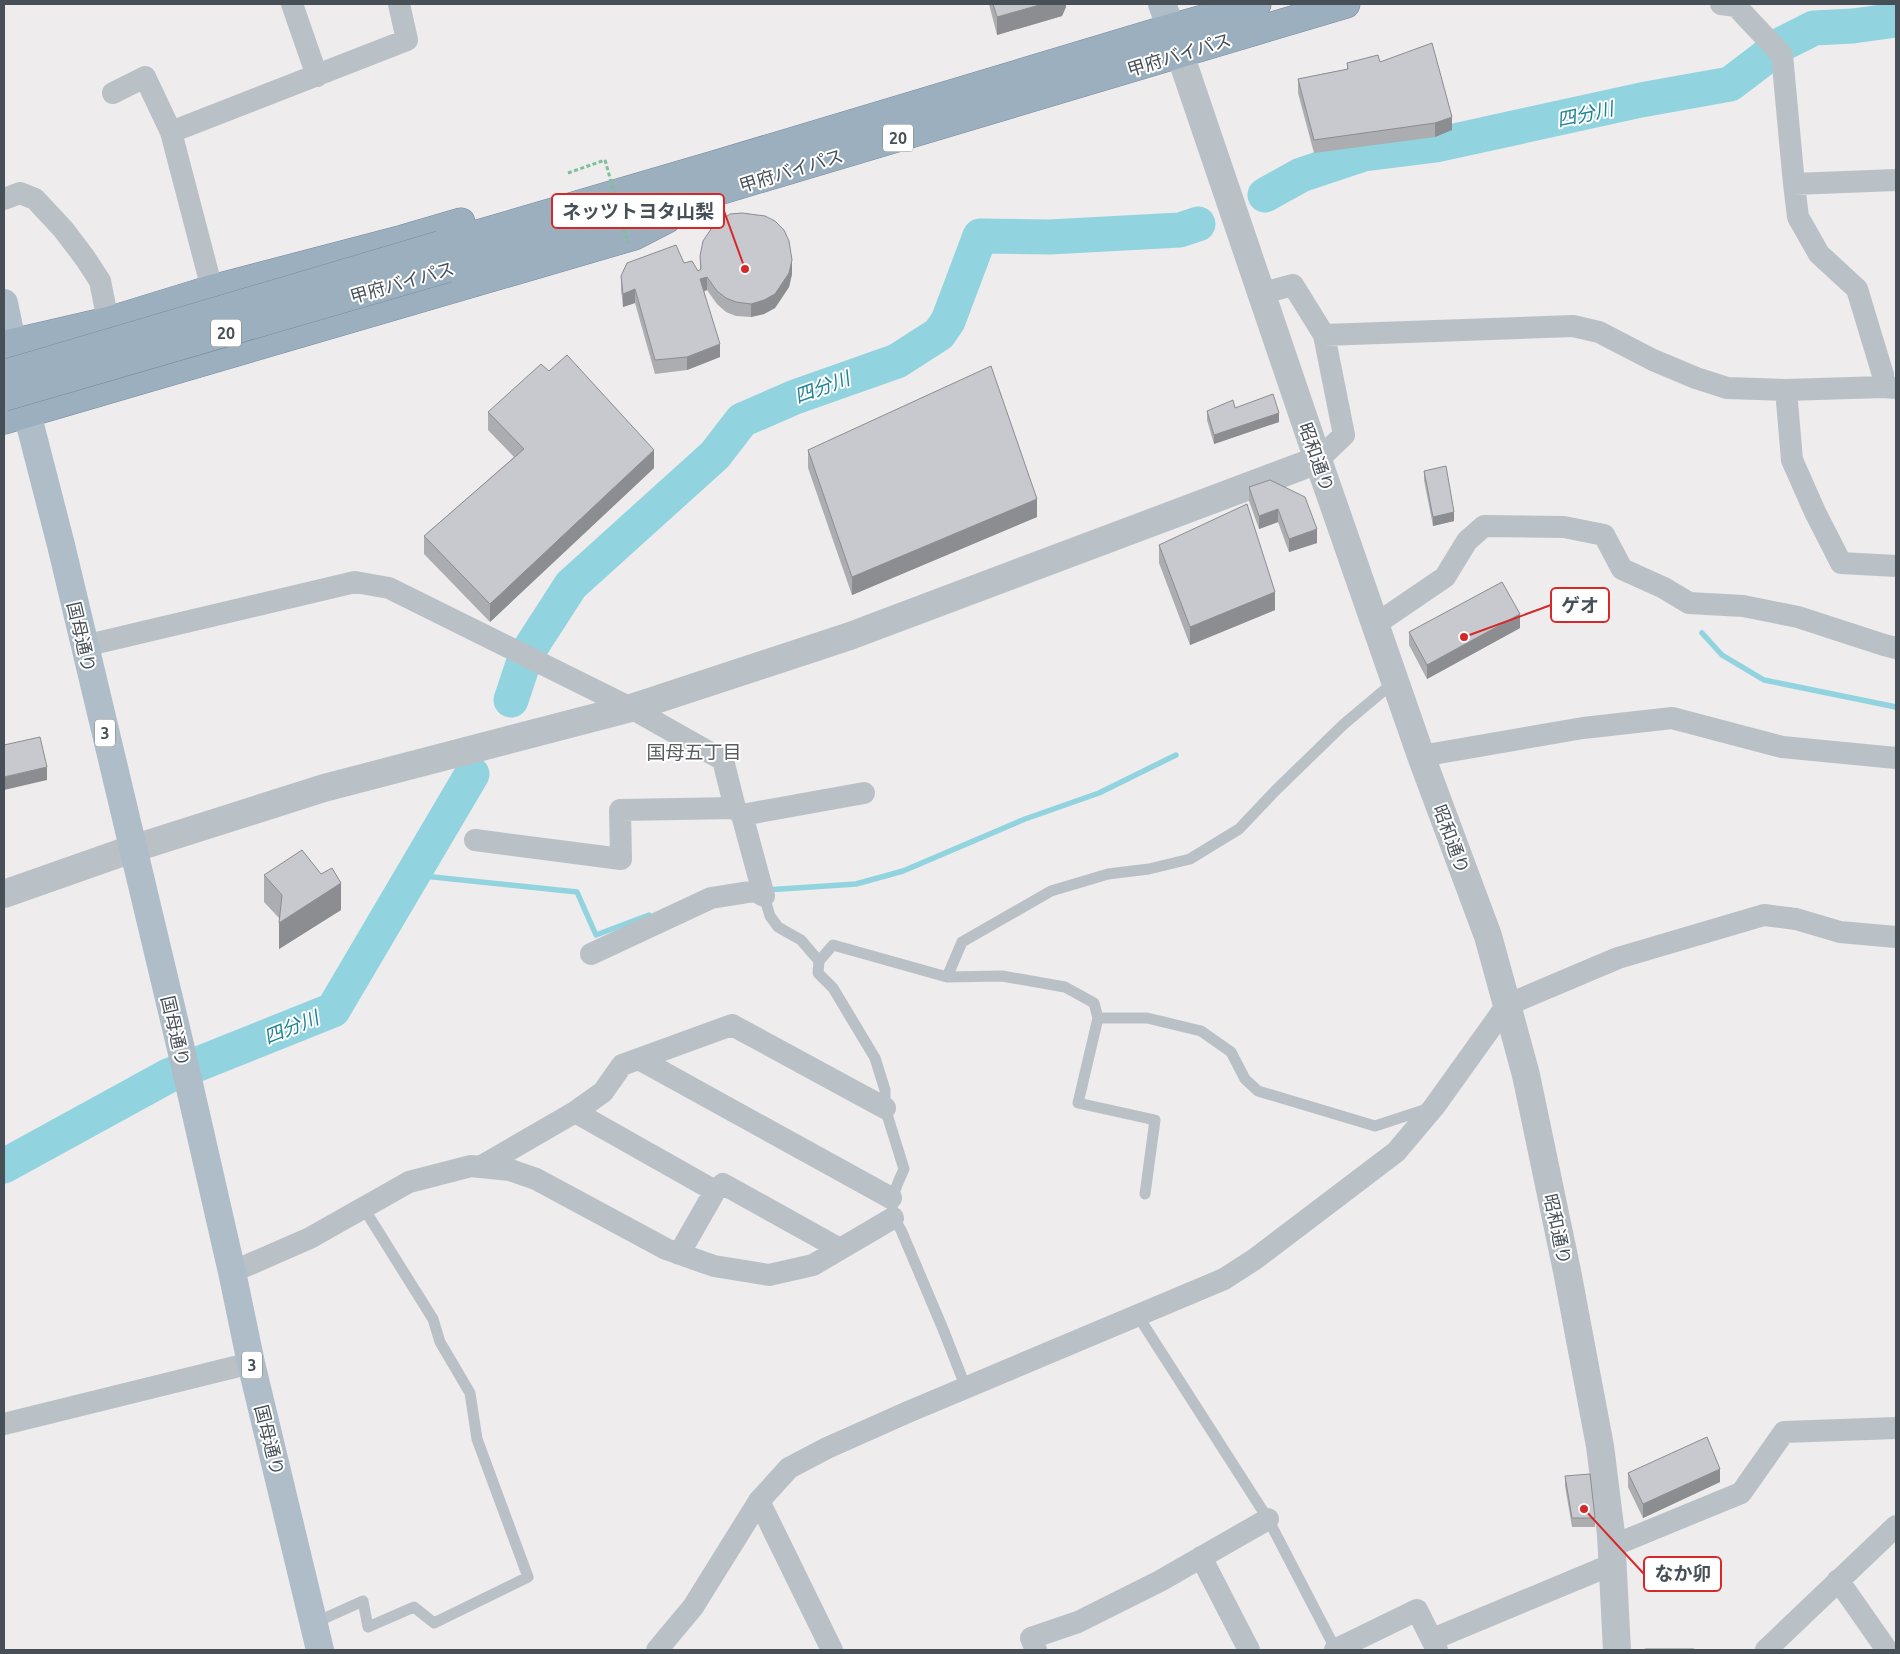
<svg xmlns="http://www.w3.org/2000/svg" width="1900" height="1654" font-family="Ubuntu,'Noto Sans JP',sans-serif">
<rect width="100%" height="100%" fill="#eeecec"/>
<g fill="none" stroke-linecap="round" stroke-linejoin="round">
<path stroke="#91d4df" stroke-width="5.5" d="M1702,633l20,22 42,25 132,27
M414,875l163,17 19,43 53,-20
M766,890l90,-6 47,-13 122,-52 74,-26 77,-38"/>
<path stroke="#91d4df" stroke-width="35" d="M1265,195l36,-20 63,-21 72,-9 205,-45 89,-16 54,-41 30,-15 39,-2 43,-6
M511,700l12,-36 8,-17 40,-62 144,-130 27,-35 53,-23 102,-36 42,-27 9,-13 32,-85 70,1 130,-7 18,-6
M4,1166l164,-90 165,-66 139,-236"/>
<g stroke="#758ca1" stroke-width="29">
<path id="trunk" d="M440,245l274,-80 457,-137 86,-24
M448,268l274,-78 624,-186
M4,345l104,-24 104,-32 191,-50 58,-17
M4,420l630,-184 33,-17"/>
</g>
<path stroke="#7bc19a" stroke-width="3" stroke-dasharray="4 2.5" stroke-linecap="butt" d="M568,173l37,-13"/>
<path stroke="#b9c1c7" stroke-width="11" d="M764,896l6,20 8,11 23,13 18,21 -1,12 15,15 42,70 10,32v18l19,61c-11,25 -19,37 -3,61l42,99 23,59
M819,961l14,-16 114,32 55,-1 63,11 29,16 4,15 -20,85 77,17 -10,74
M947,977l15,-35 89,-51 57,-17 41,-5 41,-10 49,-30 36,-38 69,-67 50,-42
M1098,1018h49l54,13 30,21 14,27 13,12 117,35 52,-17
M1138,1316l130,203 68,131
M314,1623l49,-22 5,26 46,-20 20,16 94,-46 -51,-138 -7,-46 -30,-51 -7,-23 -70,-112"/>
<path stroke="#b9c1c7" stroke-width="22" d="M292,4l25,72
M1721,4l15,2 46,49 12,129
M113,93l32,-16 26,55 41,157
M171,132l236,-92 -8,-36
M4,199l16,-6 15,6 28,30 22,29 15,23 8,40
M1263,293l30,-8 31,50 20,100 -26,25
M1324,335l249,-9 26,6 54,28 43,18 31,10 59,2 97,-3 13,1
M1883,387v-12l-26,-86 -38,-35 -21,-37 -4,-33 102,-4
M1786,390l6,70 23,52 26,51 55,3
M1376,624l69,-47 22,-36 17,-15 80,1 40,8 18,34 42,19 25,15 54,3 55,11 86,28 12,3
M84,646l271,-64 34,6 242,120 92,52 12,48 7,7 22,81
M1421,756l162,-28 89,-10 110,29 114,11
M742,815l122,-22
M475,840l146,19 -1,-49 115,-2
M591,954l120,-56 44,-7 9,5
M639,1059l252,139
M575,1112l140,79 8,-7 117,65
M480,1167l95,-55 28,-20 19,-27 110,-40 153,83
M679,1254l36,-63
M232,1272l78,-34 99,-56 62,-16 39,4 26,9 130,70 48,17 55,9 44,-10 80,-47
M4,1424l247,-61
M759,1501l73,149
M1612,1546l129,-53 43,-61 112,-4
M1201,1557l48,93
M1838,1580l49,70
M1433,1639l180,-75
M657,1650l36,-43 66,-106 30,-33 38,-20 81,-36 316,-133 31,-20 141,-107 38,-45 73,-102 111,-47 146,-43 32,4 44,13 56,5
M1036,1650l-5,-12 47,-16 82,-41 108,-62
M1335,1650l82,-40 20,40
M1766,1650l130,-124"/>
<path stroke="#b9c1c7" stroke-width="28" d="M1180,54l138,406 103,296 67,180 19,69 19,70 41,196 33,175 11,88 6,116
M4,894l128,-45 192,-61 307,-80 219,-72 468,-176"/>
<path stroke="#afbdc8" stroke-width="28" d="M1162,4l17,45
M4,303l23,110 34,132 121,508 50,219 19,91 69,287"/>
<use href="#trunk" stroke="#9cafbe" stroke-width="28"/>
<g stroke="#758ca1" stroke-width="29" stroke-linecap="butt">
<path id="trunk-bridge" d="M4,374l436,-129
M4,397l444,-129"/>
</g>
<path stroke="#7bc19a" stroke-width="3" stroke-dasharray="4 2.5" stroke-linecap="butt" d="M605,160l23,83"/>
<use href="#trunk-bridge" stroke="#9cafbe" stroke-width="28"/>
</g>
<path fill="#abadb1" d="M989,4h77v3l-4,9 -65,19z
M1380,62l72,68 -17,7 -121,16 -16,-60v-14l49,-10v-6z
M700,256l92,18 -3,13 -14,21 -11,6 -13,3 -15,-1 -10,-4 -9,-8 -10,-14 -3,1 16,66 -33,13 -32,4 -20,-71 -12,4 -2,-17v-14l77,-5 2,-1z
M1235,408l44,14 -65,22 -7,-24v-9z
M488,412l166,56 -164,154 -66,-68v-18l90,-79 -26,-27z
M808,450l229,67 -185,78 -44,-127z
M1424,471l30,50 -21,5 -9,-46z
M1270,480l47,63 -28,9 -11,-30 -19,7 -10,-28v-14z
M1159,545l116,65 -85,35 -31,-82z
M1520,628l-93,51 -18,-34v-13z
M321,874l20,36 -62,39v-31l-15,-16v-27z
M1628,1473l92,9 -77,36 -15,-31z
M1565,1476l30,42v9h-23l-7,-41z"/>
<path fill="#8b8d90" d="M1043,4h23v3l-4,9 -65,19v-18z
M1452,117v13l-17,7v-14z
M792,260v14l-3,13 -14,21 -11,6 -13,3v-13z
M707,277v13l-7,3v-14z
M635,289v14l-12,4v-13z
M720,344v13l-33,13v-13z
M1279,413v9l-65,22v-9z
M654,450v18l-164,154v-18z
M1037,499v18l-185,78v-18z
M1278,509v13l-19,7v-13z
M1454,512v9l-21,5v-9z
M1317,529v14l-28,9v-13z
M1275,592v18l-85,35v-18z
M1520,614v14l-93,51v-14z
M47,767v13l-43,10v-13z
M341,883v27l-62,39v-26z
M1720,1469v13l-77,36v-14z"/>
<path fill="#c7c9ce" stroke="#8b8d90" d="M993,4h50l-46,13z
M1432,43l20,74 -17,6 -121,17 -16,-61 50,-10 -1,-6 31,-8 2,7z
M742,213l23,3 10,5 9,9 5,11 3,19 -3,13 -14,21 -11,6 -13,4 -15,-2 -10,-4 -9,-7 -10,-14 -7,2 20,65 -33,13 -32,3 -20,-71 -12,5 -2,-18 6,-13 49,-18 8,18 8,-2 6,10 3,-2 -1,-13 3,-15 10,-15 17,-12z
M567,355l87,95 -164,154 -66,-68 100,-87 -36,-37 53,-48 8,7z
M991,366l46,133 -185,78 -44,-127z
M1273,394l6,19 -65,22 -7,-24 26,-11 2,8z
M1446,466l8,46 -21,5 -9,-46z
M1270,480l35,17 12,32 -28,10 -11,-30 -19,7 -10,-29z
M1247,504l28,88 -85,35 -31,-82z
M1502,582l18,32 -93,51 -18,-33z
M40,737l7,30 -43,10v-32z
M302,850l19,24 11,-6 9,15 -62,40 3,-28 -18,-20z
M1707,1437l13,32 -77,35 -15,-31z
M1590,1474l5,44h-23l-7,-42z
M1645,1649h49l1,1h-50z"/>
<g text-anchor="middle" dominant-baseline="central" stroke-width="4" stroke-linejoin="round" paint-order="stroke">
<g fill="#fff" stroke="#7e8489" stroke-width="1">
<rect x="883" y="124.5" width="30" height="27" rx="4"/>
<rect x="211" y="319.5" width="30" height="27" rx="4"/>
<rect x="95" y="719.5" width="20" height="27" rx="4"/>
<rect x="242" y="1351.5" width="20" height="27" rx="4"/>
</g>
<g font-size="16" font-weight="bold" fill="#475057">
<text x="898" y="138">20</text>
<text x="226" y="333">20</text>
<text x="105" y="733">3</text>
<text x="252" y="1365">3</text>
</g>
<g font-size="18" fill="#475057" stroke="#fff">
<text transform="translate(1179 54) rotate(-17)">甲府バイパス</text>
<text transform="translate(791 170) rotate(-17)">甲府バイパス</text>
<text transform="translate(402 282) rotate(-16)">甲府バイパス</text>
<text transform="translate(1317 457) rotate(71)">昭和通り</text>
<text transform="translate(82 637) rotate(77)">国母通り</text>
<text transform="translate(1452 839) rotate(70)">昭和通り</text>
<text transform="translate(176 1031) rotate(77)">国母通り</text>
<text transform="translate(1558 1229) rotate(78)">昭和通り</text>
<text transform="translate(270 1440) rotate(76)">国母通り</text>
</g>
<g font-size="19" font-style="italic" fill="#1d8293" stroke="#fff">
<text transform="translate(1585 114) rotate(-12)">四分川</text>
<text transform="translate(822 387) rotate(-20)">四分川</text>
<text transform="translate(291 1027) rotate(-22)">四分川</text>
</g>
<g font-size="19" fill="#5a5d60" stroke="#fff">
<text x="694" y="752">国母五丁目</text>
</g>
</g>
<path fill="none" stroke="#d62828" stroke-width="2" d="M745 269L724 211M1464 637L1551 605M1584 1509L1644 1574"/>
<g fill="#d62828" stroke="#fff" stroke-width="2">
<circle cx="745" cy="269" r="5"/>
<circle cx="1464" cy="637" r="5"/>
<circle cx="1584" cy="1509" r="5"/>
</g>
<g fill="#fff" stroke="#d62828" stroke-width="2">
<rect x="552" y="194" width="172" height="34" rx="5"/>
<rect x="1551" y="588" width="58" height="34" rx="5"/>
<rect x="1644" y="1557" width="77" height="34" rx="5"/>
</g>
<g font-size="19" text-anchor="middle" font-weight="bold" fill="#475057">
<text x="638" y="218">ネッツトヨタ山梨</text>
<text x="1580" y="612">ゲオ</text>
<text x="1683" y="1580">なか卯</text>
</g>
<rect width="1900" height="1654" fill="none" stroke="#475057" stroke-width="10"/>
</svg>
